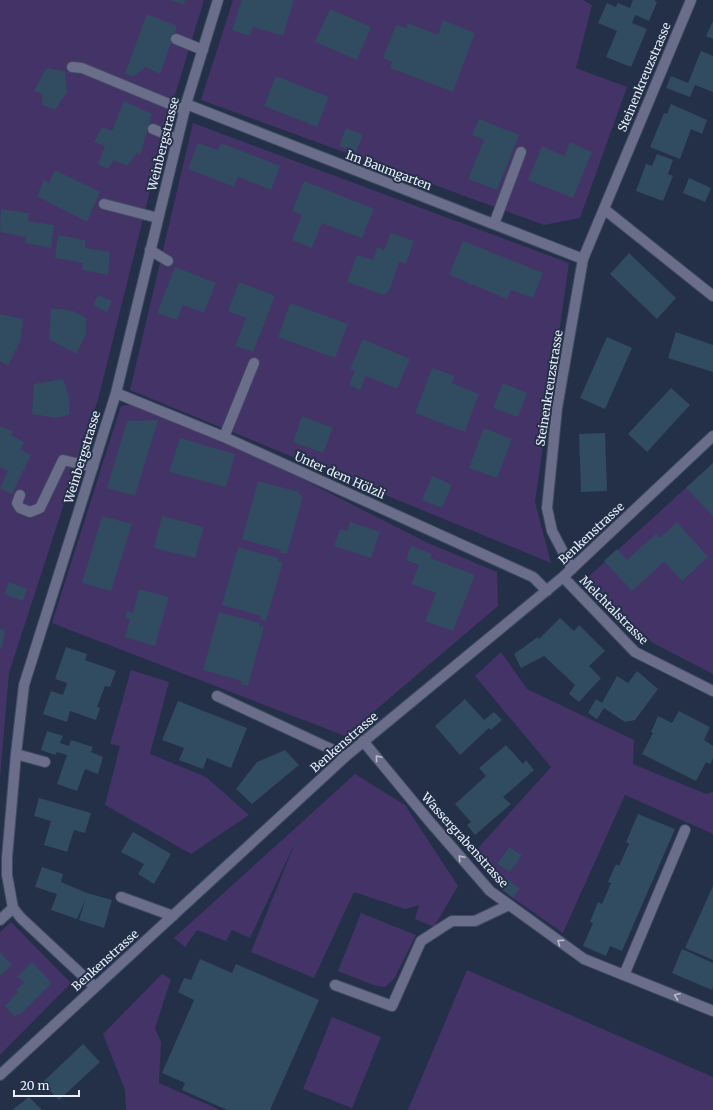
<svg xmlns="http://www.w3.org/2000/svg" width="713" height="1110" font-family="Merriweather,serif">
<rect width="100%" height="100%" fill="#233048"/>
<path fill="#443367" d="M0,0h204l-36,118 -69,278 -90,277 -9,104z
M233,0h350l9,5 -16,63 51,19 -47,131 -36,7 -343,-125z
M193,123l376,140 -34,239 16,61 -421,-173z
M136,404l111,47 179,91 71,30 1,34 -153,130 -293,-113 69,-217z
M713,463v211l-60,-31 -67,-64z
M501,652l26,37 107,51 -1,24 73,30 7,-2v42l-88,-39 -62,138 -50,-35 -13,-10 -29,-32 80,-89 -76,-91z
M131,670l38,12 -19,72 56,23 43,38 -58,39 -86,-49 15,-59 -10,-2z
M355,774l50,31 53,81 -24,41 -19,-8 4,-14 -14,4 -51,-17 -40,86 -63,-26 44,-109 -45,95 -18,-8 -6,11 -29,-11 -12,17 -11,-9z
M361,913l55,22 -22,44 -9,8 -12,-2 -35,-14z
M11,922l60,61 -71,72v-123z
M467,970l246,107v33h-305z
M162,974l9,5 -16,49 6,14 -2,41 61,27h-94l-1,-20 -22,-56z
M332,1017l49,20 -29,71 -49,-19z"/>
<path fill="#314b60" d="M170,0h15l-1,5z
M242,0h52l-11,36 -30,-9 -3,9 -18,-6z
M633,0h21l3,2 -8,19 -14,-6 -3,8 15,6 -16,38 -25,-10 11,-26 -19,-8 9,-20 9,4 2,-4 12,5z
M330,9l41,18 -14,33 -42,-18z
M147,14l30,12 -17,48 -15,-7 -12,10 -8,-4z
M443,20l32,13 -22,59 -63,-24 2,-6 -9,-4 13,-33 10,3 2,-5 30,12z
M713,21v18l-7,-3z
M701,51l12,5v36l-18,-7 -5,12 -24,-9 5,-12 17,7z
M46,68l19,3 2,21 -12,18 -13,-5v-11l-8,-3z
M276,76l53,21 -12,30 -53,-21z
M124,101l28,13 -12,42 -3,-3 -10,13 -13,-6 -6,9 -10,-5 7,-18 -11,-4 8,-15 10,4z
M671,104l36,16 -5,14 -11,-5 -11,30 -30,-12 14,-34 3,1z
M479,119l40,16 -22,55 -29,-11 16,-39 -12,-5z
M346,128l17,7 -7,17 -17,-6z
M570,142l22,10 -19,46 -45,-18 14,-34 22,10z
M198,143l20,7 3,-7 59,23 -9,24 -33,-13 -4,10 -46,-18z
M657,154l16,6 -5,14 5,2 -10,25 -27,-10 10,-27 6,2z
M55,170l45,22 -13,30 -50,-26 7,-16 5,3z
M689,178l22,10 -6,14 -22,-9z
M304,181l70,28 -12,29 -40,-15 -10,25 -20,-8 10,-25 -10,-4z
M1,209l28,4 -1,8 26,4 -3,23 -26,-5 1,-6 -26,-5z
M391,233l23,8 -8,23 -7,-2 -9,27 -6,6 -37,-13 10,-27 16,5 4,-13 7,3z
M58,235l27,5v8l25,4 -2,23 -26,-5 1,-7 -28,-5z
M463,241l80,32 -10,25 -22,-8 -4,9 -58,-24z
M629,253l47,45 -19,21 -47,-45z
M175,267l41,16 -12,30 -21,-8 -6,15 -20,-7z
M239,282l36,14 -22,56 -18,-6 11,-28 -18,-7z
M98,295l14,6 -5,11 -14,-7z
M290,303l58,21 -13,34 -57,-21z
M51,308l22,3 13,7v16l-10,20 -27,-15z
M0,314l23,5 -2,20 -13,27 -8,-5z
M676,332l37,13v27l-45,-14z
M607,337l25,11 -27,61 -25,-11z
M363,339l47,20 -13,30 -31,-13 -6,14 -11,-5 6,-14 -5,-2z
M432,368l23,8 -3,7 27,11 -14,38 -50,-19z
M63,379l7,21 -1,15 -14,3 -23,-4 2,-30z
M503,383l24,10 -9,24 -25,-9z
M671,388l19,17 -43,47 -19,-18z
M302,416l31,12 -10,25 -30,-11z
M158,420l-23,76 -28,-8 20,-67z
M0,426l13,5 -2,4 13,7 -4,8 11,5 -19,39 -12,-6 8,-17 -8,-4z
M484,428l28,11 -15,39 -28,-10z
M605,433l2,58 -26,1 -2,-58z
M180,438l55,16 -9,33 -57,-15z
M713,463v53l-27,-28z
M432,476l20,9 -10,23 -20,-8z
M258,481l41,11 -1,2 5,2 -16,58 -7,-1 1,-3 -39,-11z
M102,516l30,8 -21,67 -29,-8z
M162,516l42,11 -9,31 -41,-10z
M350,522l30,10 -9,26 -37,-12 6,-17 7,2z
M677,522l31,35 -26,24 -18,-19 -32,29 -28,-30 13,-12 10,11 29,-26 4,4z
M411,546l21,8 -2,4 45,17 -22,56 -28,-10 11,-28 -25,-9 8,-19 -13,-5z
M238,547l40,11v3l5,1 -17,59 -6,-2 1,-3 -39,-11z
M9,582l18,7 -4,12 -19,-7z
M139,589l30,8 -14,49 -30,-9 5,-18 -5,-1 2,-7 6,2z
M219,612l41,11 -1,3 5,1 -16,59 -7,-2 1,-3 -39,-11z
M560,618l14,13 5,-6 26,26 -16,15 12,12 -22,24 -10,-8 6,-9 -31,-29 -23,12 -7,-14 24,-17 1,2z
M0,629l5,1 -3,18 -2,-1z
M66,647l21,7 -2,6 31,11 -6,16 -5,-1 -8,21 3,1 -4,12 -26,-9 -3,11 -24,-8 8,-23 12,4 4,-12 -12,-4z
M637,671l21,18 -23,31 -10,2 -21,-14 -7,11 -9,-6 8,-14 6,4 15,-27 11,7z
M465,699l19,21 10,-8 8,8 -11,10 -2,-2 -29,27 -25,-29z
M178,701l69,27 -16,40 -24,-10 -4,11 -24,-9 5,-12 -22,-8z
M679,711l31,16 -6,13 9,6v12l-3,6 -4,-2 -10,19 -54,-27 11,-21 -2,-1 7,-16 14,7z
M47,731l16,5 -3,7 9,3 2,-6 22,7 -2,5 12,5 -5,17 -13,-5 -8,22 -20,-7 10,-29 -10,-3 -2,3 -14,-5z
M506,745l17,19 3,-4 8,10 -31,27 8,7 -36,31 -8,-10 4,-3 -16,-18 31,-28 -7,-8z
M285,750l14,15 -47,39 -16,-15 21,-27z
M39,798l52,15 -6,20 -11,-3 -7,22 -23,-7 7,-24 -17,-5z
M638,814l37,15 -53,122 -12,-5 -4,10 -23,-10 10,-23 -3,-1 8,-20 4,2 9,-21 -3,-1 8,-18 3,2 10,-22 -3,-2z
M133,832l38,22 -17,30 -16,-10 6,-10 -23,-12z
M509,847l13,8 -12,17 -13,-8z
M42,867l21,7 -2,8 26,11 25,7 -8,28 -25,-8 7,-22 -9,21 -26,-9 6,-16 -22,-7z
M506,878l14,11 -7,9 -13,-10z
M713,886v74l-28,-12z
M682,949l31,14v23l-1,4 -40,-17z
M0,952l12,13 -12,11z
M200,959l32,14 4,-9 83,36 -49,110h-43l-45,-20 3,-7 -23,-10 32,-73 -16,-8 6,-14 7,2z
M32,962l20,21 -31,31 -7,2 -9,-10 13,-14 -2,-2 8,-8 -7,-5z
M83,1044l17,18 -41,38 -17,-17z
M29,1097l13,13h-30z"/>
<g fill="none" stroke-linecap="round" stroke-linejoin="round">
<g stroke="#3f4b61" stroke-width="12">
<path id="minor" d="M176,39l27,11
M72,67l10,1 102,42
M186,104l397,155
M153,129l24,10
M104,204l54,14
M604,209l109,87
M494,224l27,-72
M150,250l18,11
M116,393l108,44 309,140 14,14
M224,437l30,-74
M20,495l-3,8 3,5 10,4 10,-4 23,-48 30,7
M572,569l-20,-38 -5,-23 10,-100 26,-149 108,-259
M563,577l72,75 78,39
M217,696l129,60
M363,741l67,81 60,69 94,68 129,52
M16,754l29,8
M121,897l52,19
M0,920l13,-12
M624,975l61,-145
M335,985l57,21 29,-65 31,-20h23l34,-16
M95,987l-74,-69 -8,-10 -6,-33v-17l9,-104 8,-69 92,-292 70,-289 32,-104
M0,1075l346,-319 217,-179 150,-141"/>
</g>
<use href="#minor" stroke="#6b6e8a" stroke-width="10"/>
</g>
<defs><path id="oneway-chevron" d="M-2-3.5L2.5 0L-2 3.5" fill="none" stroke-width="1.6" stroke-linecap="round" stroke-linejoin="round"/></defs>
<g stroke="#b7bcce">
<use href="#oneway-chevron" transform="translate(378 758) rotate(-130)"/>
<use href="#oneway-chevron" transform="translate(461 858) rotate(-131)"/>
<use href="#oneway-chevron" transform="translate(560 942) rotate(-144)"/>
<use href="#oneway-chevron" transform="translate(677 996) rotate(-158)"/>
</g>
<g text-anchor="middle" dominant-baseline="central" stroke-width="4" stroke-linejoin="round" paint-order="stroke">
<g font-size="12" fill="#e9f0fc" stroke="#233048">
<text transform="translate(644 77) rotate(-67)">Steinenkreuzstrasse</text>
<text transform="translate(163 144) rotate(-76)">Weinbergstrasse</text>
<text transform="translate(389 170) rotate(21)">Im Baumgarten</text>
<text transform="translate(549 388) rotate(-81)">Steinenkreuzstrasse</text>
<text transform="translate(82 457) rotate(-73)">Weinbergstrasse</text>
<text transform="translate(340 475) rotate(24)">Unter dem Hölzli</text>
<text transform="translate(591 533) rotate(-43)">Benkenstrasse</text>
<text transform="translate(614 610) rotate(45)">Melchtalstrasse</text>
<text transform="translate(344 742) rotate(-41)">Benkenstrasse</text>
<text transform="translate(465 840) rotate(48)">Wassergrabenstrasse</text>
<text transform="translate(105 960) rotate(-42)">Benkenstrasse</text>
</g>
</g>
<path d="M14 1090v6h65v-6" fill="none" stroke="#e9f0fc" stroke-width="2"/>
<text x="20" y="1090" font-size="12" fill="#e9f0fc" stroke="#233048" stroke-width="3" paint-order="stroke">20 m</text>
</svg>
